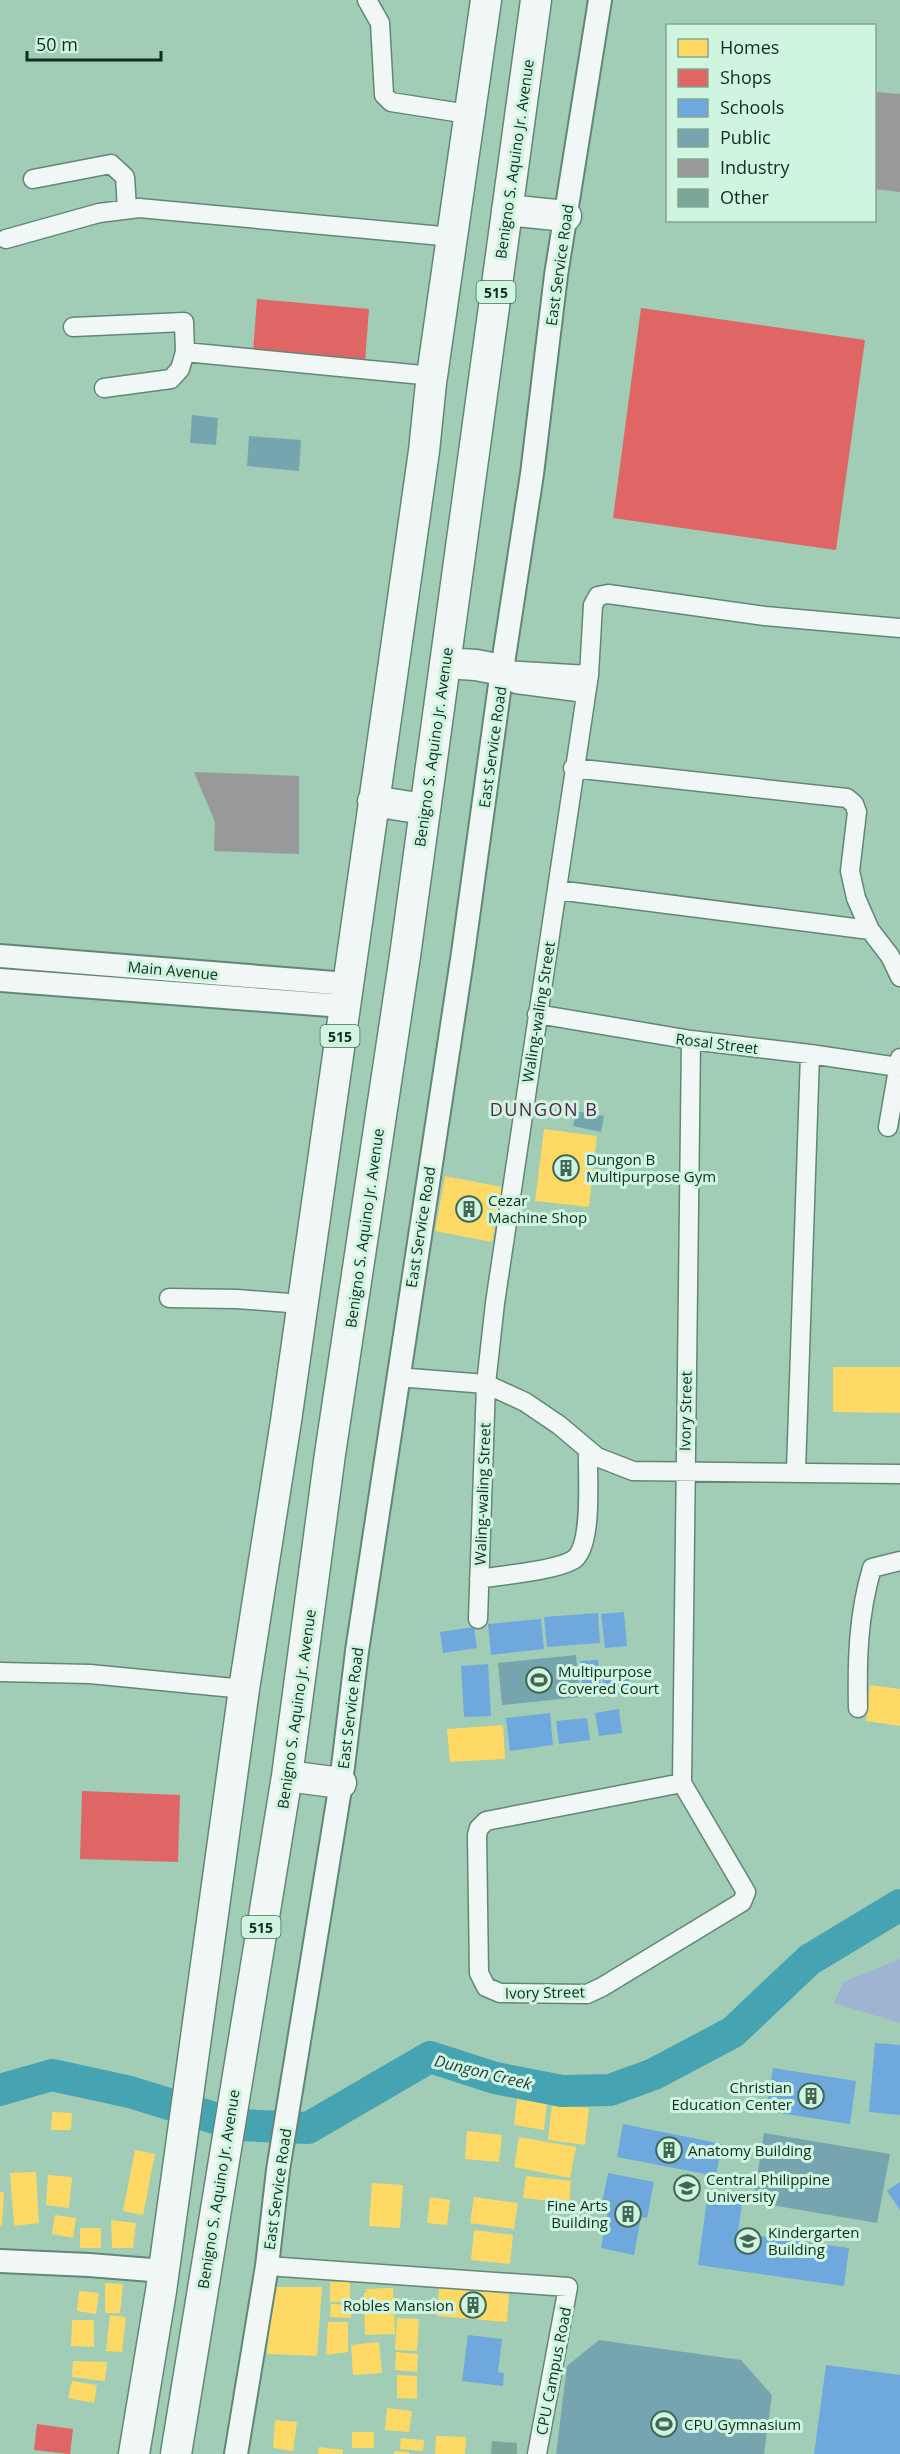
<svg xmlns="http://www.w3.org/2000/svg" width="900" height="2454" font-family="'Open Sans',sans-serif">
<rect width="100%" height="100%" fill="#a1ccb6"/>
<path fill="#9fb4d3" d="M900,1959v64l-66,-20 9,-21z"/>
<path fill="#ffd966" d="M544,1129l53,7 -8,71 -54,-6z
M445,1176l57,11 -10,55 -57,-11z
M833,1367h67v46l-67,-1z
M870,1685l30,4v37l-34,-5z
M503,1725l2,34 -55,3 -3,-33z
M517,2099l30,4 -3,27 -30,-5z
M552,2104l37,4 -4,37 -37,-5z
M52,2112l20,1 -1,17h-20z
M467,2131l35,4 -3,27 -34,-3z
M519,2137l57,10 -6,31 -56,-11z
M135,2150l20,4 -12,61 -20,-4z
M36,2172l3,51 -25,3 -4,-53z
M48,2175l24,2 -3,31 -23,-3z
M526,2176l45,5 -2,22 -46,-5z
M372,2183l31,2 -3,43 -31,-2z
M0,2192h4l-2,34h-2z
M430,2197l20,3 -3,25 -20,-2z
M474,2197l44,6 -4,26 -44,-6z
M55,2215l21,3 -3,20 -21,-4z
M111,2220l25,3 -3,25h-21z
M80,2228h21v20h-21z
M474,2230l39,5 -3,29 -39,-4z
M330,2282h20v20h-20z
M105,2283l18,1 -3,29h-15z
M272,2287h50l-5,69 -50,-2z
M393,2288l2,46 -30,1 -1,-42 4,-2 -4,-2z
M439,2288l70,6 -2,28 -70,-6z
M79,2291l20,2 -3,21 -19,-3z
M331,2304l20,1v13l-21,-1z
M110,2315l16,2 -4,35 -16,-1z
M397,2318l22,1 -2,32 -22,-1z
M72,2320h22v27l-23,-1z
M328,2322h20v30l-22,3z
M379,2342l3,31 -29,2 -2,-30z
M396,2352l22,2 -1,18 -22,-2z
M73,2361l34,1 -2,19 -33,-4z
M397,2375l20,1v23l-20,-1z
M72,2381l25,4 -3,18 -26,-5z
M387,2408l25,3 -3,21 -24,-2z
M275,2420l22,2 -4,29 -20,-3z
M352,2432h22v16h-22z
M436,2436l30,1 -1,17h-30z
M401,2438l23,2 -1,11 -23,-2z
M319,2447l24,3v4h-25z
M394,2451l15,1v2h-15z"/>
<path fill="#e06666" d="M257,299l112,10 -4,53 -112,-10z
M641,308l224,32 -29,210 -223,-32z
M82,1791l98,4 -2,67 -98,-3z
M37,2424l36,5 -3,25 -36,-4z"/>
<path fill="#6fa8dc" d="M624,1612l3,34 -22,2 -4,-34z
M598,1613l2,30 -53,4 -3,-30z
M541,1619l3,30 -53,6 -3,-31z
M474,1627l3,21 -34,5 -3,-21z
M598,1660l3,28 -18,1 -3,-28z
M488,1664l3,52 -27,1 -3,-51z
M628,1671l4,21 -26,5 -4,-21z
M619,1709l3,24 -23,3 -4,-23z
M550,1713l3,32 -43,6 -4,-33z
M587,1718l3,22 -31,4 -3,-23z
M875,2043l25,2v70l-31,-3z
M773,2068l83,13 -6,43 -84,-13z
M623,2124l99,20 -6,32 -99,-19z
M608,2173l46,9 -7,36 -6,-1 -7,38 -33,-7 7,-37 -7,-2z
M900,2182v28l-13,-19z
M708,2192l35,5 -5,36 111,15 -5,38 -146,-21z
M468,2335l34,4 -4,33 6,1 -1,13 -41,-5z
M826,2365l74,10v79h-86z"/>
<path fill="#76a5af" d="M192,415l26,3 -2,27 -26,-2z
M249,436l52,4 -2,31 -52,-5z
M576,1111l28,5 -3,16 -28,-6z
M576,1655l4,42 -78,8 -4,-42z
M764,2133l126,21 -13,69 -124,-21z
M599,2340l142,20 31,35 -8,59h-208l11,-88z"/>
<path fill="#999" d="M877,92l23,2v98l-26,-3v-67z
M194,772l105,4v78l-85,-3 1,-29z"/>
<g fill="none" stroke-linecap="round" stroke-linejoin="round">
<path stroke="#45a3b2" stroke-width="32" d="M0,2090l52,-15 78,17 107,33 71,3 122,-71 65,21 67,13 48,-1 44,-16 79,-42 76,-72 91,-55"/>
</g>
<path fill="#7ca698" d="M492,2441l25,2v11h-26z"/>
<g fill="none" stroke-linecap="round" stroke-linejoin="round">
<g stroke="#628776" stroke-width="21">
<path id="minor" d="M367,0l13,23 4,72 7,7 77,12
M33,179l78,-15 14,13 2,31
M6,239l93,-26 40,-5 314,29
M73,327l111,-5 1,30
M104,388l67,-9 9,-10 5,-17 248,24
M502,670l14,14 69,9
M502,670l87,5
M573,768l274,30 7,6 3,8 -7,59 6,27 14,32 20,26 10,21
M557,890l313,40
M537,1014l154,26 119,14 88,13
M888,1127l12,-69
M169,1298l68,1 65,5
M397,1377l89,7 39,18 34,23 38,32 36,14 267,3
M796,1471l14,-417
M479,1579c23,-4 75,-8 94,-19 21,-13 14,-88 15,-111
M478,1619l8,-235 9,-81 94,-628 4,-70 5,-9 10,-2 157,22 135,12
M0,1672l90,2 154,15
M858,1708c-1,-48 0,-93 14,-140l28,-7
M682,1783l-196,38 -7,7 -2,7 2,138 7,14 14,6 87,1 15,-7 140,-85 4,-10 -64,-109 9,-743
M267,2266l301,21 -31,167"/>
</g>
<g stroke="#628776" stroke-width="26">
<path id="tertiary" d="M0,956l347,28
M0,980l343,26
M0,2261l89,4 75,6
M236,2454l31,-188 11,-96 63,-387 16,-132 106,-698 39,-283 30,-196 24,-199 44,-275"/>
</g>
<g stroke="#628776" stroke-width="33">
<path id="trunk" d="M507,210l59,6
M445,663l31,2 26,5
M373,801l51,8
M287,1776l54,7
M134,2454l27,-163 83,-602 42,-268 138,-970 7,-68 55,-383
M176,2454l111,-678 43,-322 75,-498 131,-956"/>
</g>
<use href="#minor" stroke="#f1f7f4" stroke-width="18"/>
<use href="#tertiary" stroke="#f1f7f4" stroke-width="22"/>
<use href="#trunk" stroke="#f1f7f4" stroke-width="30"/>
</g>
<defs>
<g id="building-ring" transform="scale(1.35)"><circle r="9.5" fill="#cff5e0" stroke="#416654" stroke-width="1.5"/><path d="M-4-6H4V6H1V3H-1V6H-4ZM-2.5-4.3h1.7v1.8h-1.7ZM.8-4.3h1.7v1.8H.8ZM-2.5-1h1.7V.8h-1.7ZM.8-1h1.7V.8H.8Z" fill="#416654"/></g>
<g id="stadium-ring" transform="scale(1.35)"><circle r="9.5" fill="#cff5e0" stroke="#416654" stroke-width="1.5"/><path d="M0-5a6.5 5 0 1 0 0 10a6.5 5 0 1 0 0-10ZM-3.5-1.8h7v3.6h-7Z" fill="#416654"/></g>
<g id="university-ring" transform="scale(1.35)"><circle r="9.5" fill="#cff5e0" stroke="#416654" stroke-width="1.5"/><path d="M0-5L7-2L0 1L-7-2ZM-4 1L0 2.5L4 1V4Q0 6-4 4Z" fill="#416654"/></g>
<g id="school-ring" transform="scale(1.35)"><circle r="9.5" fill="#cff5e0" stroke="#416654" stroke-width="1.5"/><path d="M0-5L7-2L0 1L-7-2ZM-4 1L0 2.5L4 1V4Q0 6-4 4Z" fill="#416654"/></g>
</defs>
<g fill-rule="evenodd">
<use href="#building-ring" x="566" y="1168"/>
<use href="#building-ring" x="469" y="1209"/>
<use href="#stadium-ring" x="539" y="1680"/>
<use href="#building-ring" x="811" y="2096"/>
<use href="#building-ring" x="669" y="2150"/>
<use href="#university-ring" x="687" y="2188"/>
<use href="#building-ring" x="628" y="2214"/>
<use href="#school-ring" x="748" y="2241"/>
<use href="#building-ring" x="473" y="2305"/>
<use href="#stadium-ring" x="664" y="2424"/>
</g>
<g text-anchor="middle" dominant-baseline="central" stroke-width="6" stroke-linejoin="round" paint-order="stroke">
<g fill="#cff5e0" stroke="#486a5a" stroke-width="1.5">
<rect x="476.5" y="281" width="39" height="22" rx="4.5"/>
<rect x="320.5" y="1025" width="39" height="22" rx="4.5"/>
<rect x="241.5" y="1916" width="39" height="22" rx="4.5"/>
</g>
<g font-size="14" font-weight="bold" fill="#0e2f20">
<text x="496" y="292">515</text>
<text x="340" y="1036">515</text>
<text x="261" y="1927">515</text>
</g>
<g font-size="15" fill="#0e2f20" stroke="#cff5e0">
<text transform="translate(514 159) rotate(-82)">Benigno S. Aquino Jr. Avenue</text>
<text transform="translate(559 265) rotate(-82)">East Service Road</text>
<text transform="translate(433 747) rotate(-82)">Benigno S. Aquino Jr. Avenue</text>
<text transform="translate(492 747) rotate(-82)">East Service Road</text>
<text transform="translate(173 970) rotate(5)">Main Avenue</text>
<text transform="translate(538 1012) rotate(-81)">Waling-waling Street</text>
<text transform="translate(717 1043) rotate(7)">Rosal Street</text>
<text transform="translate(420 1227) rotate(-81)">East Service Road</text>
<text transform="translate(364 1228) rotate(-82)">Benigno S. Aquino Jr. Avenue</text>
<text transform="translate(685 1411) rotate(-89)">Ivory Street</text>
<text transform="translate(482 1494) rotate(-88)">Waling-waling Street</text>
<text transform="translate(350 1708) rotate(-83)">East Service Road</text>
<text transform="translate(296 1709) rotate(-82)">Benigno S. Aquino Jr. Avenue</text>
<text transform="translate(545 1992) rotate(-1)">Ivory Street</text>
<text transform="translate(218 2189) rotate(-81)">Benigno S. Aquino Jr. Avenue</text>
<text transform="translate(277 2189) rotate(-82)">East Service Road</text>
<text transform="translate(553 2371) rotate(-79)">CPU Campus Road</text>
</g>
<g font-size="15" fill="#0e2f20" stroke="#cff5e0" text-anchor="start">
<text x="586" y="1159">Dungon B<tspan x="586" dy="17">Multipurpose Gym</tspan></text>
<text x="488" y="1200">Cezar<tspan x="488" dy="17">Machine Shop</tspan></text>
<text x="558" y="1671">Multipurpose<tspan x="558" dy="17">Covered Court</tspan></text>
<text x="792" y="2087" text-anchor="end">Christian<tspan x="792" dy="17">Education Center</tspan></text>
<text x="688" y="2150">Anatomy Building</text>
<text x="706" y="2179">Central Philippine<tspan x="706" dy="17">University</tspan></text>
<text x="608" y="2205" text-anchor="end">Fine Arts<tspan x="608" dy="17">Building</tspan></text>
<text x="768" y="2232">Kindergarten<tspan x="768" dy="17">Building</tspan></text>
<text x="454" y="2305" text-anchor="end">Robles Mansion</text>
<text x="684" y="2424">CPU Gymnasium</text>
</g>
<g font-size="16" font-style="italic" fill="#243c44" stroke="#cff5e0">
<text transform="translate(483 2072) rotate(14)">Dungon Creek</text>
</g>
<g font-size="18" letter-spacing="1.5" fill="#5a2049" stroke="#cff5e0">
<text x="544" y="1109">DUNGON B</text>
</g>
</g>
<rect x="666" y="24" width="210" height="198" fill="#cff5e0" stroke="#82a693" stroke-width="1.5"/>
<rect x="678" y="39" width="30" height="18" fill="#ffd966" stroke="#82a693" stroke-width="1.5"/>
<text x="720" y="54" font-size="18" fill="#0e2f20">Homes</text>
<rect x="678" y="69" width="30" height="18" fill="#e06666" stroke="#82a693" stroke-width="1.5"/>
<text x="720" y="84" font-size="18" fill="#0e2f20">Shops</text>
<rect x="678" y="99" width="30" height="18" fill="#6fa8dc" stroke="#82a693" stroke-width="1.5"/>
<text x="720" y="114" font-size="18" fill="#0e2f20">Schools</text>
<rect x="678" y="129" width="30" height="18" fill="#76a5af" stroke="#82a693" stroke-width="1.5"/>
<text x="720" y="144" font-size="18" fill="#0e2f20">Public</text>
<rect x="678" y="159" width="30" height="18" fill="#999999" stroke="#82a693" stroke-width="1.5"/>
<text x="720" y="174" font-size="18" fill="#0e2f20">Industry</text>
<rect x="678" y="189" width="30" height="18" fill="#7ca698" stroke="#82a693" stroke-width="1.5"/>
<text x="720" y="204" font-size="18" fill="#0e2f20">Other</text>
<path d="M27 51v9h134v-9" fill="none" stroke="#0e2f20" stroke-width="3"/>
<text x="36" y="51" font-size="18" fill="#0e2f20" stroke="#cff5e0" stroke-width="4.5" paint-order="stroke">50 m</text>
</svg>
